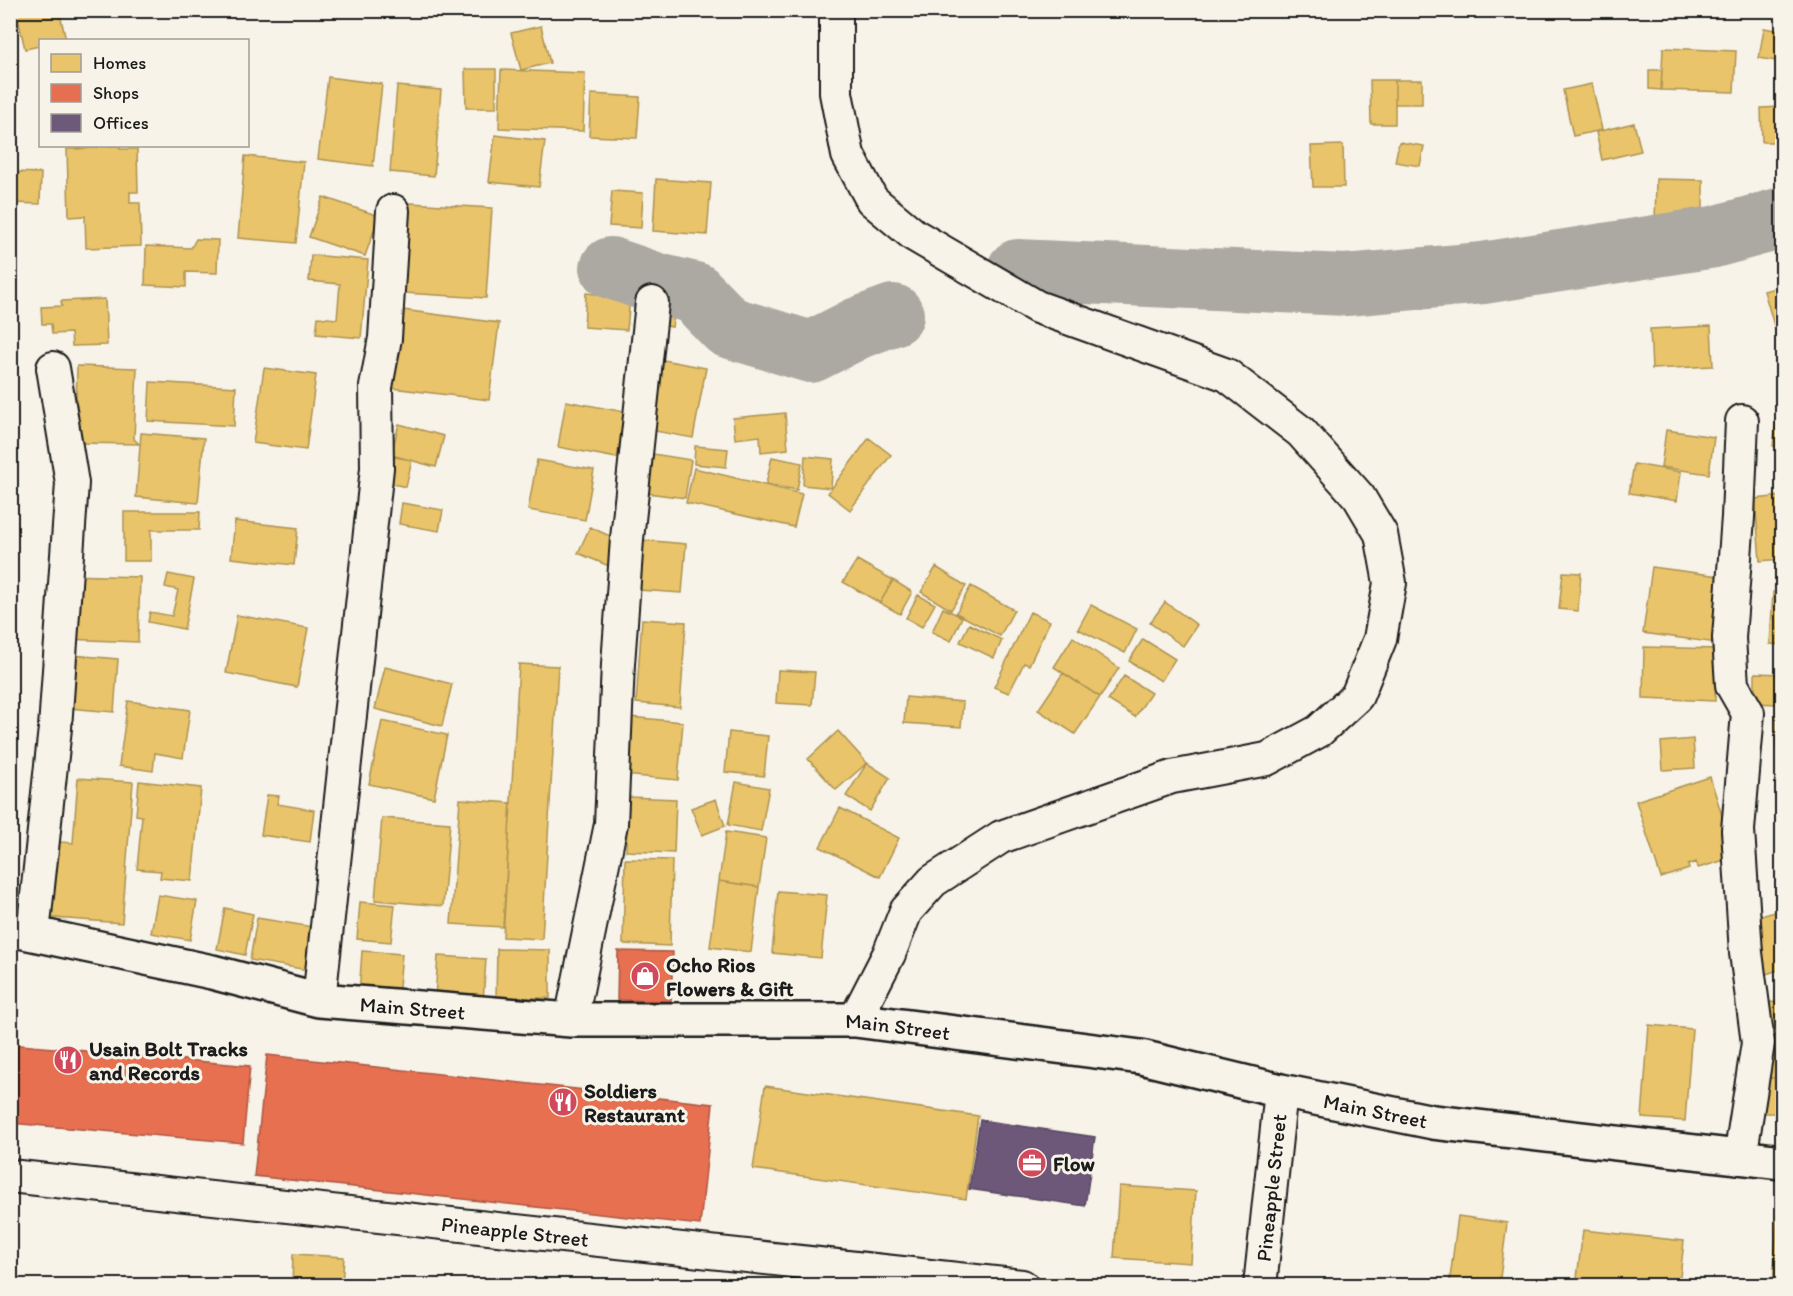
<svg xmlns="http://www.w3.org/2000/svg" width="1793" height="1296" font-family="Itim,sans-serif">
<rect width="100%" height="100%" fill="#f7f3e8"/>
<filter id="ink" filterUnits="userSpaceOnUse"><feTurbulence type="fractalNoise" baseFrequency=".0167" numOctaves="2"/><feDisplacementMap in="SourceGraphic" scale="12" xChannelSelector="R" yChannelSelector="G"/><feConvolveMatrix kernelMatrix="1 2 1 2 8 2 1 2 1" color-interpolation-filters="sRGB"/></filter>
<g filter="url(#ink)">
<path fill="#e9c46a" stroke="#ac9253" stroke-width="1.5" d="M16,10h43l7,30h-26v6l-15,3z
M541,26l9,37 -29,7 -10,-37z
M1764,28l18,3v31l-23,-4z
M1663,48l73,3 -2,41 -73,-2z
M465,69h31v39h-30z
M501,70l84,3 -2,58 -84,-3z
M1649,70h13l-1,20 -12,-1z
M328,77l54,7 -9,82 -55,-7z
M1370,80h25v44h-24z
M1395,80h27v24h-27z
M1592,84l10,46 -29,6 -10,-46z
M397,86l44,4 -7,86 -44,-4z
M591,94l49,3 -3,41 -48,-2z
M1782,107v35h-20l-1,-34z
M1634,123l7,28 -39,9 -6,-28z
M495,135l50,6 -6,46 -50,-5z
M1399,142l25,4 -4,20 -25,-4z
M1343,145l1,42h-31l-2,-41z
M97,146h23v3h17l1,43h-8v11h10l1,43 -55,2 -1,-32 -16,1 -2,-68 30,-1z
M245,156l59,6 -8,81 -58,-5z
M14,172l27,1 -1,31 -28,-1z
M656,179l55,4 -4,52 -54,-4z
M1656,179l47,1v46l-48,-1z
M612,191l31,2 -2,35 -32,-2z
M323,197l56,19 -14,40 -56,-19z
M410,203l82,5 -6,90 -82,-5z
M196,239l22,1 -1,33 -31,-1v15l-41,-2 1,-39 45,2z
M311,255l57,5 -7,78 -45,-4 2,-17 19,2 3,-35 -31,-3z
M658,285l20,4 -6,38 -21,-4z
M1782,286v67l-18,-62z
M586,293l44,4 -3,33 -43,-3z
M105,299l2,46 -35,1 -1,-13 -19,1 -1,-10h-9l-1,-17 21,-1 -1,-5z
M403,310l96,13 -10,77 -97,-12z
M1711,326l2,40 -61,3 -2,-40z
M658,359l48,9 -13,70 -49,-9z
M77,366l60,2 -3,71 5,5 -64,-1z
M264,368l52,7 -10,75 -53,-7z
M150,382l86,5 -2,39 -86,-5z
M566,401l59,11 -8,46 -59,-11z
M785,413l3,36 -27,3 -1,-16 -25,3 -2,-21z
M1777,416l5,1v31l-9,-2z
M399,424l45,12 -8,31 -45,-12z
M1666,430l48,7 -5,37 -48,-7z
M141,433l63,5 -6,65 -62,-6z
M869,438l22,17 -41,55 -22,-17z
M695,446l33,3 -2,18 -32,-3z
M653,454l38,6 -6,38 -37,-5z
M383,455l29,5 -6,27 -29,-7z
M805,456l28,3 -2,29 -28,-3z
M772,457l30,6 -5,27 -31,-6z
M537,460l57,10 -9,50 -57,-10z
M1634,464l47,8 -4,29 -48,-8z
M694,468l108,26 -8,33 -108,-24z
M1782,496v63l-22,2 -5,-62z
M402,503l41,7 -4,21 -40,-7z
M124,512h76l-1,18h-48v31h-27z
M235,521l63,7 -4,37 -63,-7z
M590,527l31,14 -12,25 -31,-13z
M642,540l44,4 -4,49 -44,-3z
M857,560l36,20 -13,23 -37,-21z
M936,567l30,19 -15,24 -30,-18z
M1652,567l74,10 -9,66 -74,-10z
M1563,572l18,1 -3,38 -19,-2z
M168,574l26,5 -10,50 -36,-7 2,-10 22,4 6,-26 -13,-3z
M68,575l72,2 -2,65 -73,-3z
M893,580l19,12 -12,22 -20,-11z
M971,586l43,24 -14,26 -44,-23z
M1773,592h9v53l-12,-1z
M918,595l17,9 -13,23 -16,-9z
M1165,602l32,23 -14,21 -33,-23z
M1091,605l46,24 -12,24 -47,-24z
M943,608l19,9 -11,24 -19,-9z
M1030,612l20,9 -21,44 -5,-2 -15,30 -15,-6z
M237,615l71,13 -11,59 -71,-14z
M642,619l44,3 -6,85 -44,-4z
M969,624l33,16 -8,18 -34,-16z
M1073,637l46,31 -19,29 -46,-30z
M1143,639l32,20 -14,22 -32,-20z
M1644,647l73,2 -2,52 -72,-3z
M73,655l45,4 -4,53 -46,-4z
M519,664l39,2 -16,273 -39,-2z
M385,667l67,17 -10,42 -67,-17z
M778,670l37,2 -3,33 -36,-2z
M1063,673l37,24 -25,37 -37,-24z
M1755,673l27,1v75h-6l1,-45 -22,-1z
M1124,676l27,17 -16,24 -27,-17z
M906,697l57,5 -2,25 -57,-4z
M128,701l62,9 -7,48 -28,-5 -2,18 -34,-5z
M629,717l54,5 -5,58 -54,-5z
M382,721l65,14 -13,63 -65,-14z
M838,731l29,32 -31,27 -28,-31z
M729,732l39,4 -4,40 -39,-4z
M1693,739l2,29 -32,2 -2,-28z
M867,763l23,15 -20,33 -24,-15z
M1710,777l25,80 -37,11 -2,-6 -8,3 1,4 -28,9 -25,-77z
M78,778l55,4 -11,141 -81,-6 6,-76 26,2z
M139,781l62,7 -9,93 -32,-3 1,-7 -24,-2 5,-53 -6,-1z
M736,782l33,6 -8,43 -33,-6z
M267,795l12,1 -2,8 37,6 -4,32 -49,-7z
M628,797l48,2 -2,54 -48,-2z
M460,799l51,4 -8,124 -52,-3z
M716,799l9,27 -23,9 -11,-27z
M840,808l59,30 -19,39 -60,-30z
M382,818l68,5 -7,83 -68,-6z
M726,832l40,6 -7,49 -40,-6z
M625,859l47,1 -2,86 -47,-2z
M719,881l40,6 -8,65 -41,-5z
M778,891l49,4 -6,63 -49,-5z
M158,895l39,6 -7,39 -39,-7z
M360,902l35,3 -4,37 -34,-3z
M225,908l28,6 -8,41 -28,-6z
M1782,910v59l-16,5 -16,-55z
M257,918l81,13 -8,43 -80,-14z
M497,949l53,1v48h-54z
M362,951l40,3 -4,43 -39,-3z
M438,956l48,3 -3,42 -48,-4z
M1769,1002l13,1v75h-16z
M1649,1025l43,4 -7,92 -43,-3z
M1766,1078h16v35h-18z
M765,1086l213,30 -12,83 -213,-30z
M1119,1186l77,5 -5,72 -77,-5z
M1458,1216l49,7 -8,63h-50z
M1777,1217h5v69h-9z
M1583,1230l101,11 -5,45h-103z
M293,1254l51,3 -2,29h-50z"/>
<path fill="#e76f51" stroke="#aa5641" stroke-width="1.5" d="M618,951l55,1 -2,49 -54,-1z
M10,1044l240,22 -7,77 -233,-20z
M267,1055l446,49 -13,121 -446,-49z"/>
<path fill="#6d597a" stroke="#55475e" stroke-width="1.5" d="M980,1120l115,17 -10,69 -116,-17z"/>
<g fill="none" stroke-linecap="round" stroke-linejoin="round">
<path stroke="#aca9a2" stroke-width="62" d="M611,268l47,16 37,9 33,34 83,25 47,-24 35,-13
M1018,270l328,15 137,-12 231,-36 68,-19"/>
<g stroke="#1c1c1c" stroke-width="36">
<g id="minor">
<path d="M836,10v83l12,62 24,45 42,35 123,72 190,68 74,57 58,65 22,37 9,49 -10,56 -23,57 -38,35 -52,28 -95,18 -171,60 -68,44 -27,30 -17,43 -34,66"/>
<path d="M33,933l22,-205 17,-245 -19,-115"/>
<path d="M319,1000l58,-532 -1,-81 9,-49 8,-127"/>
<path d="M571,1020l40,-196 7,-160 9,-125 25,-236"/>
<path d="M1740,1158l18,-115 -12,-90 -8,-123 10,-117 -16,-28 -3,-47 9,-121 4,-96"/>
<path id="s1" d="M10,1176l1012,110"/>
<path id="s2" d="M1260,1286l21,-195"/>
</g>
</g>
<g stroke="#1c1c1c" stroke-width="38">
<g id="tertiary">
<path id="s3" d="M10,929l202,43 107,28 252,20h284l286,37 140,34 152,31 349,40"/>
</g>
</g>
<use href="#minor" stroke="#f7f3e8" stroke-width="32"/>
<use href="#tertiary" stroke="#f7f3e8" stroke-width="33"/>
</g>
</g>
<defs>
<g id="shop-disc" transform="scale(1.5)"><circle r="9.5" fill="#d1495b" stroke="#f7f3e8"/><path d="M-5-2.5h2.3a2.7 3.5 0 0 1 5.4 0H5L5.5 6h-11ZM-1.5-2.5h3a1.5 2.3 0 0 0-3 0Z" fill="#fff"/></g>
<g id="restaurant-disc" transform="scale(1.5)"><circle r="9.5" fill="#d1495b" stroke="#f7f3e8"/><path d="M-5-6h1v4h1v-4h1v4h1v-4h1v5L-1.5 .5V6h-2V.5L-5-1ZM5-6V6H3V1.5H1.5Q1.5-4 5-6Z" fill="#fff"/></g>
<g id="office-disc" transform="scale(1.5)"><circle r="9.5" fill="#d1495b" stroke="#f7f3e8"/><path d="M-6-3h4V-5.5h4V-3h4V5H-6ZM-1-4.5V-3h2v-1.5ZM-6 0V1H6V0Z" fill="#fff"/></g>
</defs>
<g fill-rule="evenodd">
<use href="#shop-disc" x="645" y="976"/>
<use href="#restaurant-disc" x="68" y="1060"/>
<use href="#restaurant-disc" x="563" y="1102"/>
<use href="#office-disc" x="1032" y="1163"/>
</g>
<g text-anchor="middle" dominant-baseline="central" stroke-width="6" stroke-linejoin="round" paint-order="stroke">
<g font-size="21" font-weight="bold" fill="#1c1c1c" stroke="#f7f3e8" text-anchor="start">
<text x="666" y="964">Ocho Rios<tspan x="666" dy="24">Flowers &amp; Gift</tspan></text>
<text x="89" y="1048">Usain Bolt Tracks<tspan x="89" dy="24">and Records</tspan></text>
<text x="584" y="1090">Soldiers<tspan x="584" dy="24">Restaurant</tspan></text>
<text x="1053" y="1163">Flow</text>
</g>
<g font-size="21" fill="#1c1c1c" stroke="#f7f3e8">
<text stroke="none"><textPath href="#s3" startOffset="411">Main Street</textPath></text>
<text stroke="none"><textPath href="#s3" startOffset="897">Main Street</textPath></text>
<text stroke="none"><textPath href="#s3" startOffset="1383">Main Street</textPath></text>
<text stroke="none"><textPath href="#s2" startOffset="99">Pineapple Street</textPath></text>
<text stroke="none"><textPath href="#s1" startOffset="508">Pineapple Street</textPath></text>
</g>
</g>
<rect width="1793" height="1296" fill="none" stroke="#f7f3e8" stroke-width="36"/>
<rect x="18" y="18" width="1757" height="1260" fill="none" stroke="#1c1c1c" stroke-width="2" filter="url(#ink)"/>
<rect x="39" y="39" width="210" height="108" fill="#f7f3e8" stroke="#9f9d96" stroke-width="1.5"/>
<rect x="51" y="54" width="30" height="18" fill="#e9c46a" stroke="#9f9d96" stroke-width="1.5"/>
<text x="93" y="69" font-size="18" fill="#1c1c1c">Homes</text>
<rect x="51" y="84" width="30" height="18" fill="#e76f51" stroke="#9f9d96" stroke-width="1.5"/>
<text x="93" y="99" font-size="18" fill="#1c1c1c">Shops</text>
<rect x="51" y="114" width="30" height="18" fill="#6d597a" stroke="#9f9d96" stroke-width="1.5"/>
<text x="93" y="129" font-size="18" fill="#1c1c1c">Offices</text>
</svg>
